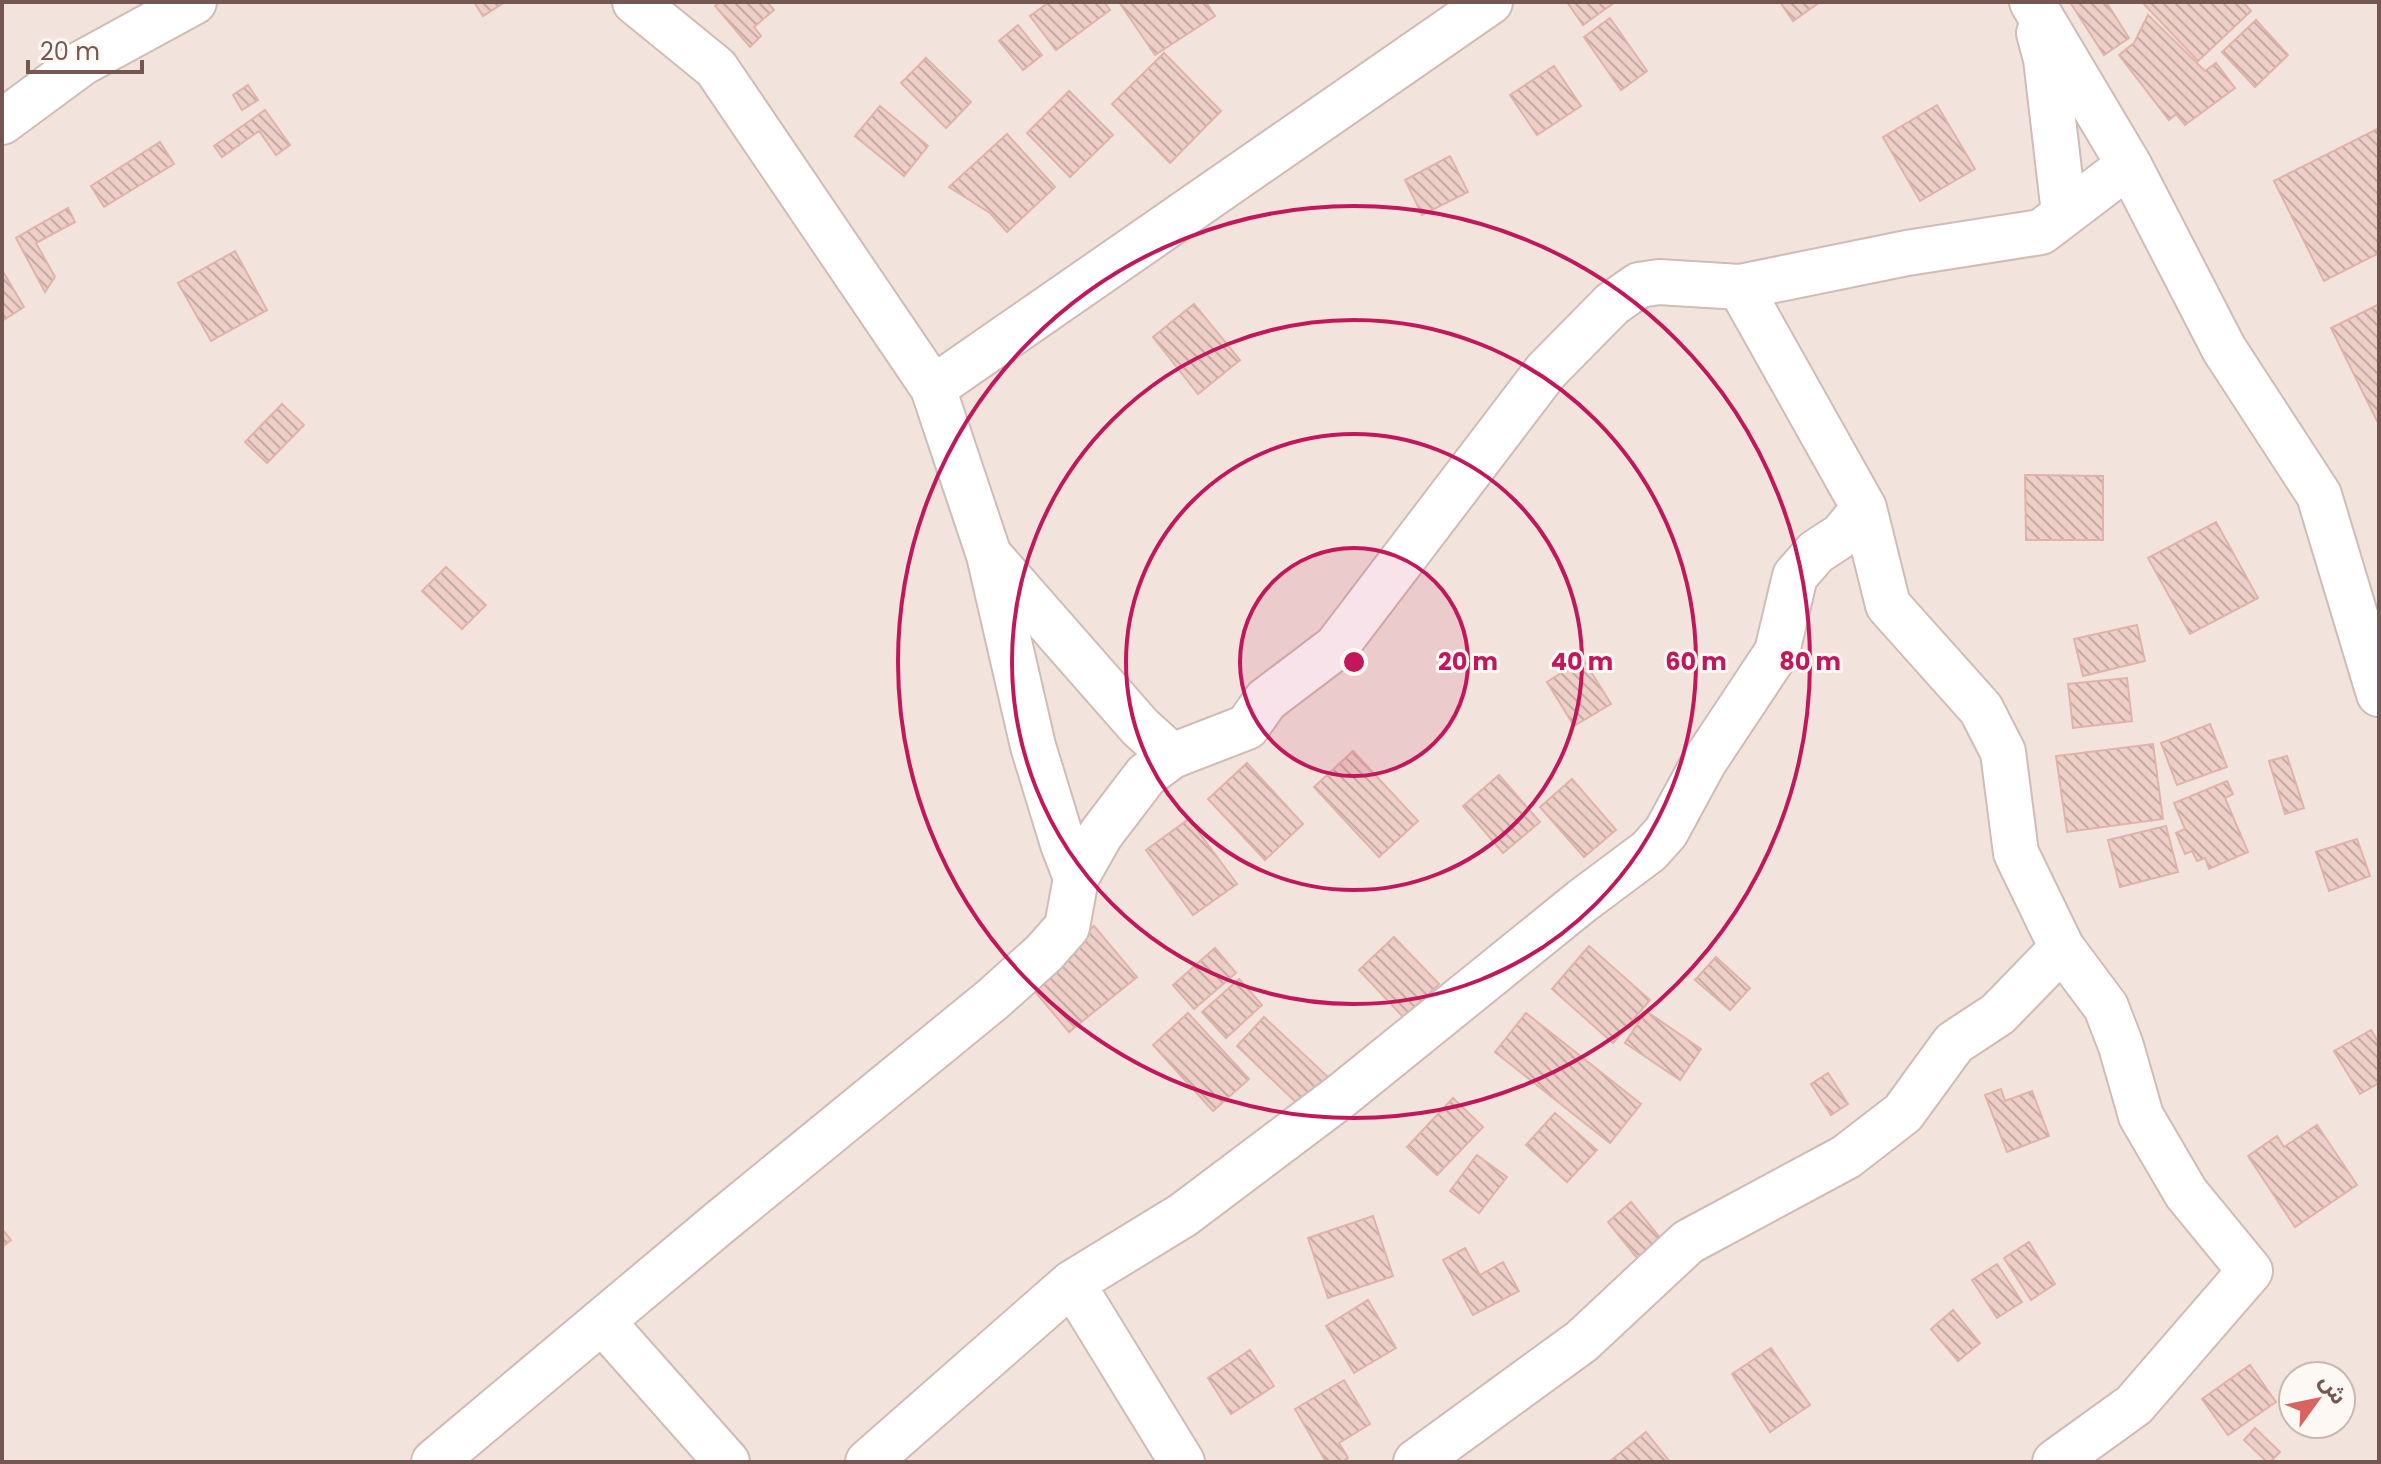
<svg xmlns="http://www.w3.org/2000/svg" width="2381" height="1464" font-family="Poppins,'Noto Sans Arabic',sans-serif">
<defs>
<pattern id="building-back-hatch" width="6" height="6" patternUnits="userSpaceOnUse" patternTransform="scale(2)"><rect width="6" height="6" fill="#eecfc7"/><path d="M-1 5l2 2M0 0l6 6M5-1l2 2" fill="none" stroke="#c5aba4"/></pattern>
</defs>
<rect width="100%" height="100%" fill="#fbf3ed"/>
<path fill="#f2e4dc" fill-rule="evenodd" d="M2,2h2377v1460h-2377zM2293,1376h48v48h-48z"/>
<path fill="url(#building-back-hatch)" stroke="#dfb3a9" stroke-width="2" d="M474,2h31l-22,14z
M720,2h47l7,8 -20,17 7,9 -11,11 -35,-41z
M1049,2h55l6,8 -54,40 -26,-34z
M1119,2h87l9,14 -60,39z
M1567,2h48l-32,23z
M1780,2h40l-27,19z
M2070,2h36l23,36 -25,17z
M2142,2h101l8,9 -53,50z
M2148,15l57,56 11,-8 19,25 -50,37 -9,-11 -7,6 -50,-65 15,-12z
M1610,18l37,53 -26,19 -37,-53z
M2256,20l32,35 -33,32 -33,-35z
M1018,25l24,30 -19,15 -24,-29z
M1164,53l57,58 -51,52 -58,-59z
M926,58l45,44 -25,26 -45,-45z
M1554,66l27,40 -44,29 -27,-40z
M248,85l10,15 -16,10 -9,-15z
M1069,91l44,44 -43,42 -43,-44z
M1937,105l38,64 -55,32 -37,-64z
M880,106l48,40 -24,30 -49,-40z
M265,110l25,35 -14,10 -17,-24 -37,26 -8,-11z
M2379,128v125l-55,28 -50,-100z
M1007,134l48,53 -48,45 -17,-19 -41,-26z
M160,142l14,22 -70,43 -13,-21z
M1450,156l18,36 -46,23 -17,-35z
M68,208l7,14 -39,21 19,34 -10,15 -29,-54z
M235,251l32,59 -56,31 -33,-58z
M2,270l22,37 -22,14z
M1194,304l46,56 -42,34 -45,-57z
M2379,304v121l-48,-97z
M282,404l22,21 -37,38 -22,-21z
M2025,475l78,1v64h-77z
M2216,522l42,76 -68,36 -42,-76z
M446,567l40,38 -24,24 -40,-38z
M2137,625l8,36 -62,15 -9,-37z
M1583,659l28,45 -37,22 -27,-44z
M2127,678l5,43 -59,7 -5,-44z
M2210,724l17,43 -50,18 -16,-42z
M2153,744l10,75 -96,13 -11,-76z
M1353,751l65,70 -39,36 -65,-70z
M2287,756l17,52 -19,6 -16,-53z
M1247,763l56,61 -38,36 -57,-61z
M1499,775l41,47 -37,31 -40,-47z
M1572,779l44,51 -32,27 -44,-50z
M2227,781l6,13 -8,4 23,54 -39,17 -4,-11 -8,3 -5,-10 -7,3 -9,-21 9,-4 -11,-26z
M1189,819l48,65 -44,31 -47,-65z
M2166,826l12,46 -58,15 -12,-47z
M2357,839l13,37 -41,15 -13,-39z
M1094,926l43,51 -68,55 -42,-50z
M1394,937l45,47 -35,34 -45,-48z
M1589,946l61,54 -37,43 -61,-54z
M1215,948l21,25 -42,36 -21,-24z
M1716,957l34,31 -20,22 -35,-30z
M1239,979l23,26 -36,33 -24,-26z
M1646,1011l55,38 -21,31 -55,-37z
M1188,1013l61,66 -36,32 -60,-66z
M1526,1013l115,91 -31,39 -115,-91z
M1264,1017l65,61 -28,29 -64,-61z
M2371,1030l8,13v40l-19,11 -26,-43z
M1828,1073l20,31 -17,11 -20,-31z
M2001,1089l4,12 27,-10 17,45 -42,16 -22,-57z
M1453,1098l30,29 -46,48 -30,-28z
M1555,1113l42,37 -30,32 -41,-37z
M2317,1125l40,60 -62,42 -47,-71 29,-20 7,11z
M1477,1155l30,22 -28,36 -29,-22z
M1631,1202l35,43 -24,19 -34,-42z
M1373,1216l20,60 -65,22 -20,-60z
M2,1229l9,11 -9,7z
M2029,1242l26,42 -24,16 -27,-42z
M1465,1248l15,27 23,-13 16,29 -46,24 -30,-55z
M1997,1264l25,38 -25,16 -25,-38z
M1368,1300l28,48 -42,25 -28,-47z
M1953,1310l27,33 -22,18 -27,-32z
M1771,1348l39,57 -40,27 -38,-58z
M1250,1350l24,36 -43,28 -23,-36z
M2250,1365l26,37 -48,33 -26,-36z
M1344,1380l26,44 -31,19 9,15 -6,4h-16l-31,-53z
M2255,1428l25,24 -10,10h-3l-23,-22z
M1646,1432l24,30h-59l-1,-1z"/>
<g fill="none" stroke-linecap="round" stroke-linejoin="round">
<g stroke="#cfbcb6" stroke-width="48">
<path id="minor" d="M635,2l81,66 217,320 56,167 44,191 30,98 13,34
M2032,2l97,163 95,184 95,146 60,199
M2039,33l7,26 18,154
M2,122l80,-59 112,-61
M1740,287l124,221 24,97 93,104 22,43 13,101 46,95 44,59 15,39 20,70 45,77 64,78 -116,134 -79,57
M933,388l557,-386
M990,556l150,171 32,29
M1072,1283l110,179
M602,1321l125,141
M434,1462l285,-239 274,-224 51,-46 23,-26 9,-49 25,-44 45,-59 26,-19 75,-29 19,-27 70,-53 210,-276 66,-67 27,-19 20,-3 81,5 167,-34 134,-21 88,-67
M868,1462l204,-179 111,-68 158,-119 241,-195 67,-50 17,-19 38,-70 73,-110 18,-76 21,-24 26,-17 22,-27
M1416,1462l166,-121 106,-99 158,-85 57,-44 51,-70 44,-29 64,-66"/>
</g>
<use href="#minor" stroke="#fff" stroke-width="44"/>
</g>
<circle cx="1354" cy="662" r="114" fill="#c2185b" fill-opacity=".12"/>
<g fill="none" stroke="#c2185b" stroke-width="4">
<circle cx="1354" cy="662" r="114"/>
<circle cx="1354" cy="662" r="228"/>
<circle cx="1354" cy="662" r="342"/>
<circle cx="1354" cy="662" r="456"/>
</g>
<circle cx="1354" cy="662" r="12" fill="#c2185b" stroke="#fef8f4" stroke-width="4"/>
<g font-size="24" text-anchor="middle" font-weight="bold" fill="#c2185b" stroke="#fef8f4" stroke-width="6" stroke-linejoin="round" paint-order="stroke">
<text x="1468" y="670">20 m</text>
<text x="1582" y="670">40 m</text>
<text x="1696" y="670">60 m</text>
<text x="1810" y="670">80 m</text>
</g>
<rect width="2381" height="1464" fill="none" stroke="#755751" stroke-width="8"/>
<g transform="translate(2317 1400) rotate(57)"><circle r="38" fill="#fef8f4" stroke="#c7b8b3" stroke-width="2"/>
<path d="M0-6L14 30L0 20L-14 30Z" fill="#d8635f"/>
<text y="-12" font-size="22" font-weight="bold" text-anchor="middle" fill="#755751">ش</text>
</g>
<path d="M28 60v12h114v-12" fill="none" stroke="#755751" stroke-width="4"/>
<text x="40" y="60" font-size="24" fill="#755751" stroke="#fef8f4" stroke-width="6" paint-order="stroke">20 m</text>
</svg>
